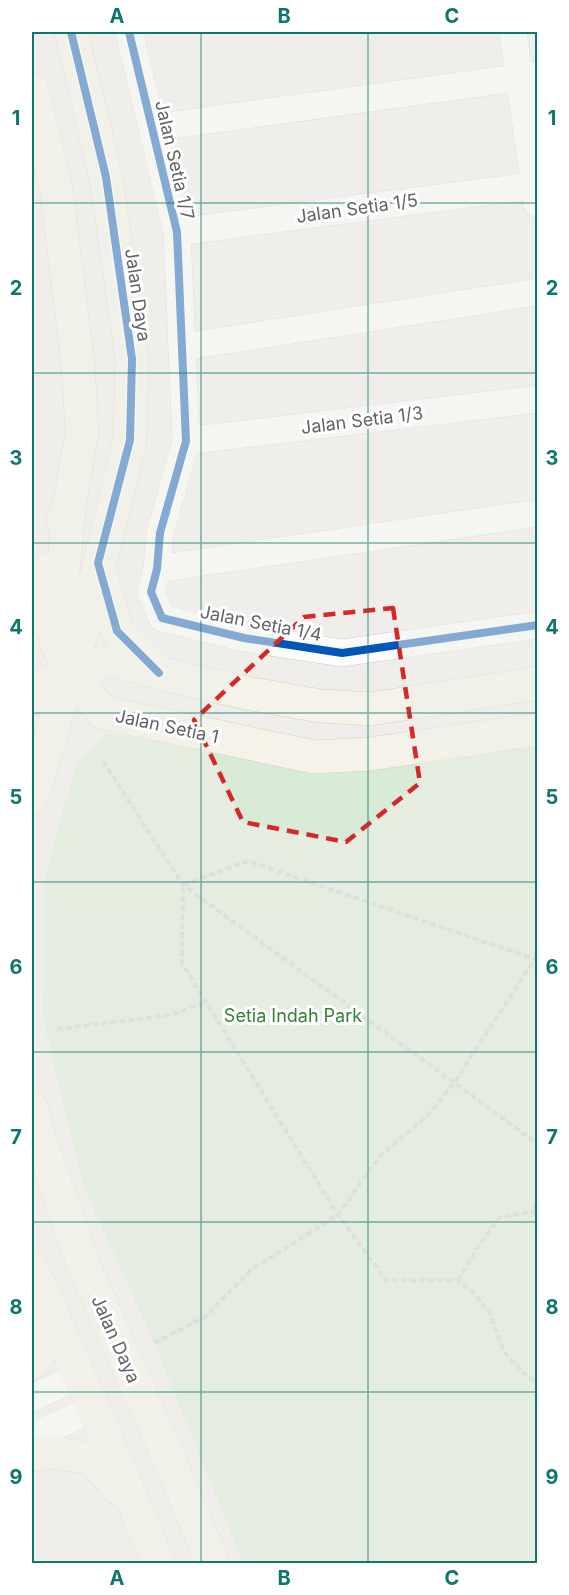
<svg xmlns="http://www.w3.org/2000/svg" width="569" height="1595" font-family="Inter,sans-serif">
<rect width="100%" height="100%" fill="#efeeea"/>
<path fill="#d7ebd6" d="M107,733l93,15 122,25 215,-26v816h-294l-89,-220 -70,-155 -41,-169 1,-137 32,-119z"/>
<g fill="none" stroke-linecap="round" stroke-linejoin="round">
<g stroke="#cbcccc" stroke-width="28">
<path id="minor" d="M129,32l48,200 9,209 -26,92 -3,36 -6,23 11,26 82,20 98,15 196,-28
M513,32l24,171
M152,128l386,-53
M177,232l361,-47
M182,347l356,-55
M186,441l352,-42
M157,569l381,-56
M32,1398l47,-22
M32,1436l62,-27"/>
</g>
<g stroke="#d7cfb7" stroke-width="34">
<path id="major" d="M32,89l24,98 22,177 4,69 -12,68 -7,21
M70,501l-14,142 15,29 31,40 212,45 56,-3 168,-25
M99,568l18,63 38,38
M32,624l17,-56
M32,698l10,-11 29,-15 43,-12 45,13 82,19 79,14 51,3 167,-26
M32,797l53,-175 45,-182 2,-81 -26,-182 -35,-145
M32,1109l5,22 47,135 86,195 43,103
M32,1268l62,141 65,155
M32,1363l4,-4 10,-26 -6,-30
M32,1455l15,-3 45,6 27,31"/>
</g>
<path stroke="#cacfcc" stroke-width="4" stroke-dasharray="6 3" stroke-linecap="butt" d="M103,761l80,124 355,259
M538,960l-290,-99 -65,24 -1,78 156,252 48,65 72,1 13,9 19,23 14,39 21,22 13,10
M57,1029l113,-14 35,-12
M538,1194l-4,18 4,3
M458,1281l19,-33 23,-31 34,-5
M154,1343l51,-26 47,-48 86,-54 41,-58 49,-42 26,-32 84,-129"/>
<use href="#minor" stroke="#fdfcfc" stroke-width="27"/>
<use href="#major" stroke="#f4f2e9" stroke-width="33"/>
<g stroke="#fff" stroke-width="11">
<path id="cycleway" d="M71,32l35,145 26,182 -2,81 -32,123 19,68 42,42
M129,32l48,200 9,209 -26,92 -3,36 -6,23 11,26 82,20 98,15 196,-28"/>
</g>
<use href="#cycleway" stroke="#0057b8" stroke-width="8"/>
</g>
<path d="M0 0H569V1595H0ZM393,608l27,175 -74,59 -103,-20 -49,-102 110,-103z" fill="#efeeea" fill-opacity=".55" fill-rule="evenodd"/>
<path fill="none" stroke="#d62828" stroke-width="4.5" stroke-dasharray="12 8" stroke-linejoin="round" d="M393,608l27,175 -74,59 -103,-20 -49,-102 110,-103z"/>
<path fill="none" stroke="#0f766e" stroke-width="1.5" stroke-opacity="0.55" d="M201,32v1532M368,32v1532M32,203h506M32,373h506M32,543h506M32,713h506M32,882h506M32,1052h506M32,1222h506M32,1392h506"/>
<g text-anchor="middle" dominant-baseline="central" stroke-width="6" stroke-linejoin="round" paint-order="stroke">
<g font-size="18" fill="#5f6368" stroke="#fff">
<text transform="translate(175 160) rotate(77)">Jalan Setia 1/7</text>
<text transform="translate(357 208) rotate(-8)">Jalan Setia 1/5</text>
<text transform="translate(138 295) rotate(82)">Jalan Daya</text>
<text transform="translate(362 420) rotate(-7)">Jalan Setia 1/3</text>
<text transform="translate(261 623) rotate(11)">Jalan Setia 1/4</text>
<text transform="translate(167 726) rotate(12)">Jalan Setia 1</text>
<text transform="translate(116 1339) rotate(66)">Jalan Daya</text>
</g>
<g font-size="18" fill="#338238" stroke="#fff">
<text x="293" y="1015">Setia Indah Park</text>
</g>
</g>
<rect width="569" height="1595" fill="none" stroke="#ffffff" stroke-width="66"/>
<rect x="33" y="33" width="503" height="1529" fill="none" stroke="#0f766e" stroke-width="2"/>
<g font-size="20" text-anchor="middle" font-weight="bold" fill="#0f766e">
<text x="117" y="23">A</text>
<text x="284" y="23">B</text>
<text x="452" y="23">C</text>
<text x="16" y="125">1</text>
<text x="552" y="125">1</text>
<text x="16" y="295">2</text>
<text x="552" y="295">2</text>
<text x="16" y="465">3</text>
<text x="552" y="465">3</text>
<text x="16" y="634">4</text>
<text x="552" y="634">4</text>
<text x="16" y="804">5</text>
<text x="552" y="804">5</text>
<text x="16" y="974">6</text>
<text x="552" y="974">6</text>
<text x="16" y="1144">7</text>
<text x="552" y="1144">7</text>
<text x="16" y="1314">8</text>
<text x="552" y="1314">8</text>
<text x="16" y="1484">9</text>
<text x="552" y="1484">9</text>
<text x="117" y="1585">A</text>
<text x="284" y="1585">B</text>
<text x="452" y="1585">C</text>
</g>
</svg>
